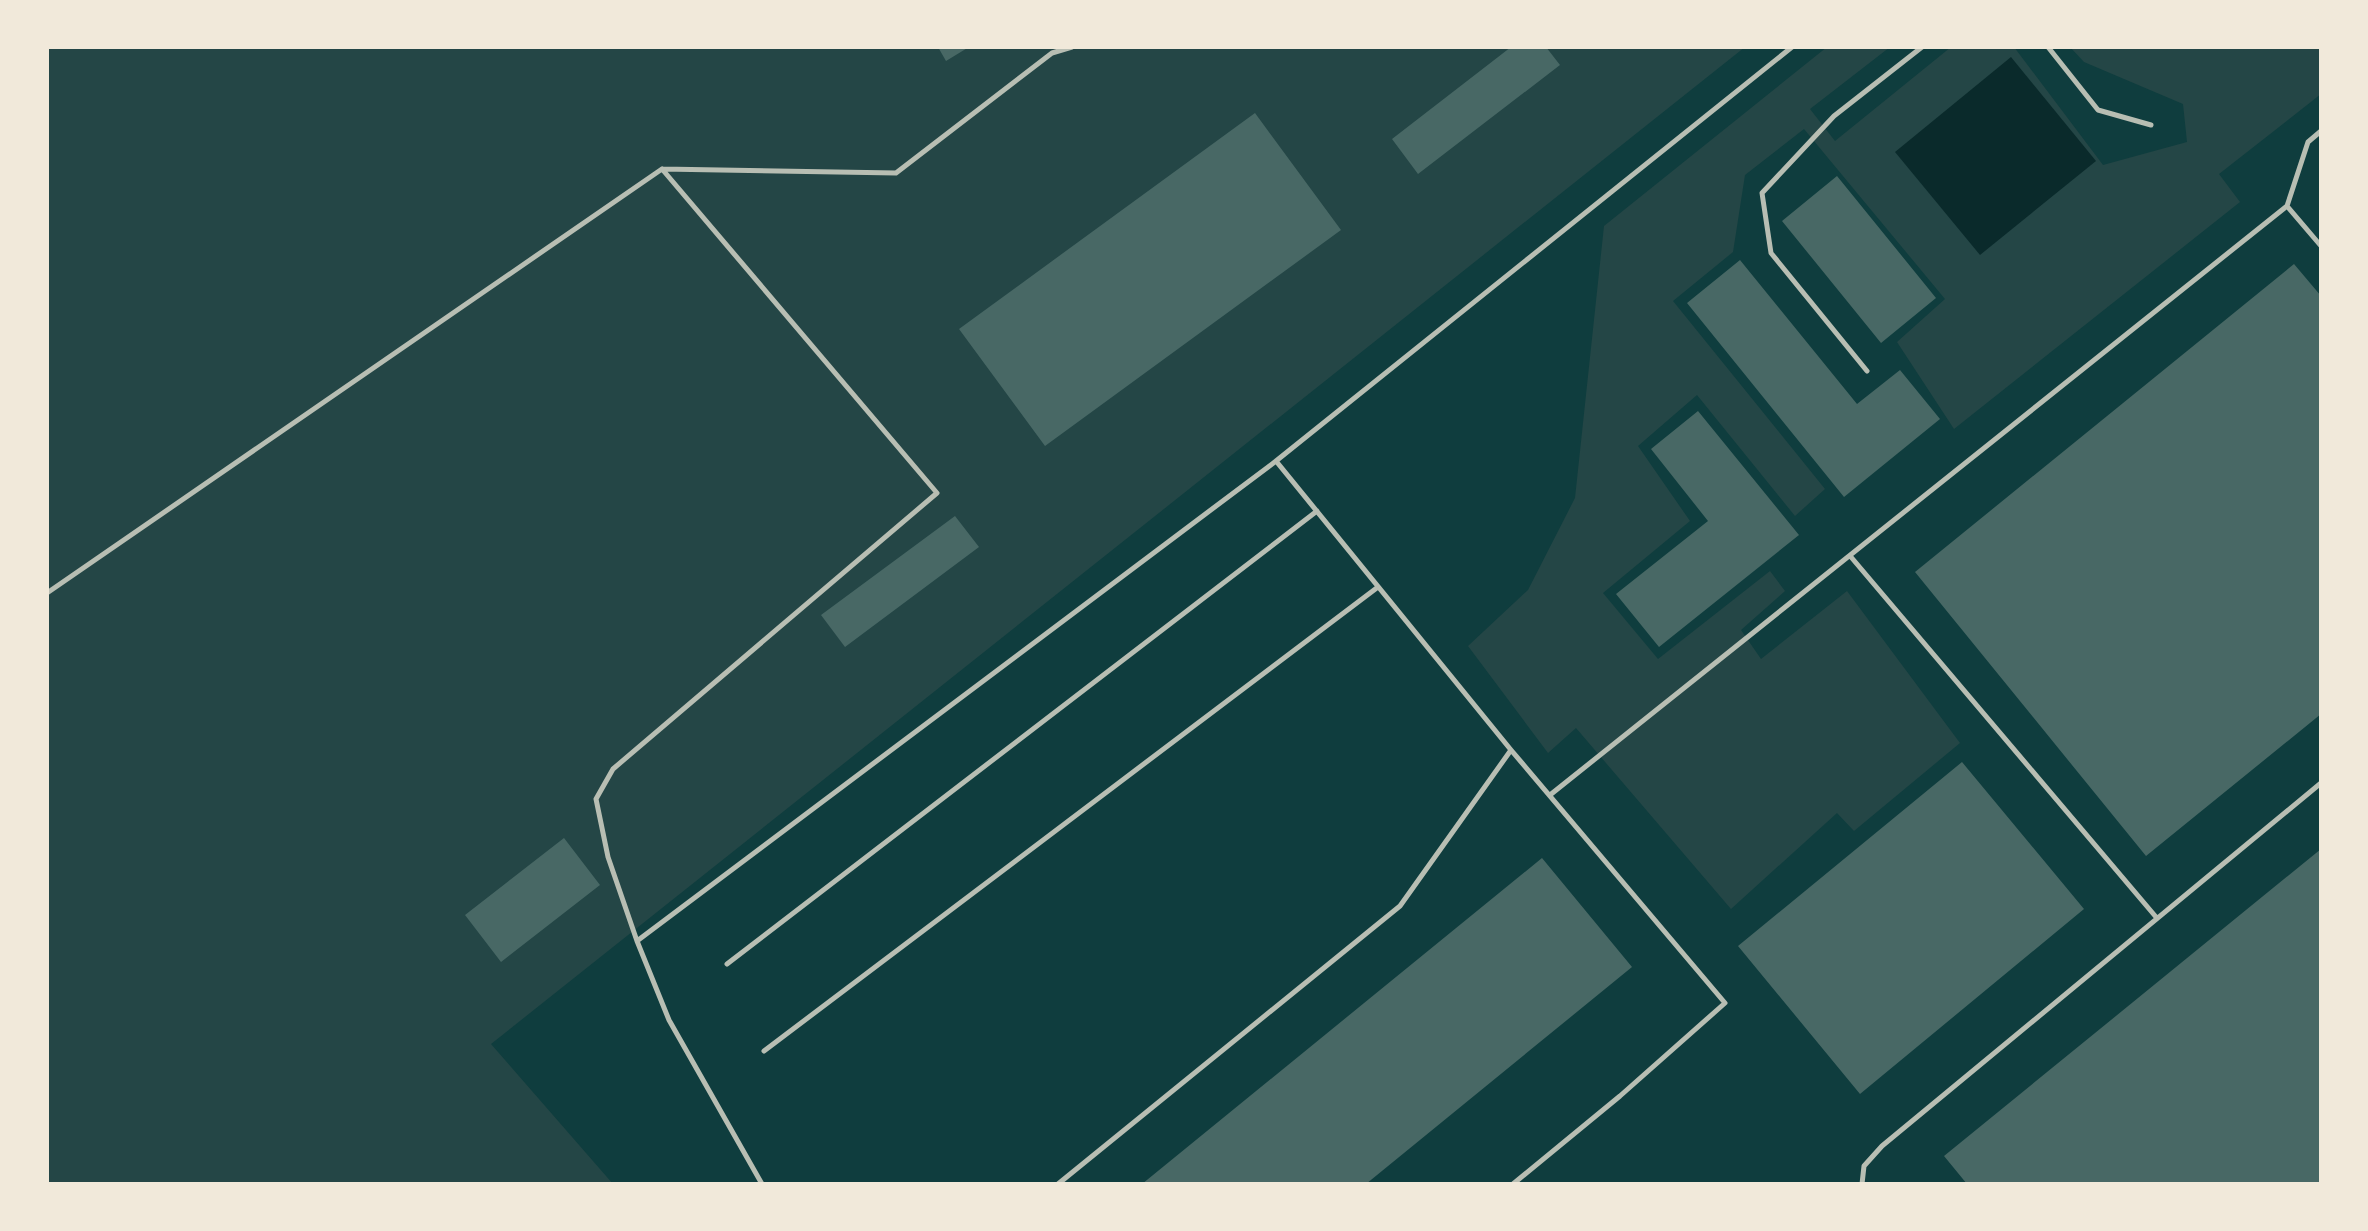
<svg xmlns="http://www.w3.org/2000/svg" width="2368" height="1231" font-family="'DM Sans',sans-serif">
<rect width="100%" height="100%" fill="#0f3d3e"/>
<path fill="#244646" d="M47,47h1698l-1254,997 122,140h-566z
M1827,47h63l-80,62 25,32 116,-94h63l89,118 84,-23 -4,-38 -99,-42 -14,-15h251v47l-102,80 21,28 -286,227 -57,-87 48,-43 -141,-170 -59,46 -12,77 -60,49 152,188 -30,27 -98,-121 -59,51 52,75 -87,72 55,66 112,-88 15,20 -44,39 20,29 86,-68 113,152 -106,88 -17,-18 -106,96 -155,-181 -28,25 -80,-107 60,-56 47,-92 29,-272z"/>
<path fill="#0a2a2b" d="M2011,57l85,104 -116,94 -85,-103z"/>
<path fill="#486865" d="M938,47h31l-23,14z
M1511,47h35l14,18 -142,109 -26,-35z
M1255,113l86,117 -296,216 -86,-117z
M1837,176l99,122 -55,45 -99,-122z
M1740,260l117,144 43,-34 40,49 -96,78 -157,-194z
M2294,264l27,32v418l-175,142 -231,-284z
M1698,411l101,124 -140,112 -43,-53 92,-73 -57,-72z
M955,516l24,31 -134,100 -24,-32z
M1962,762l122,147 -224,185 -122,-148z
M564,838l36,47 -99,77 -36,-47z
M2321,849v335h-354l-23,-28z
M1542,858l90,109 -266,217h-224z"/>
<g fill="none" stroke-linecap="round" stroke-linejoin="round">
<path stroke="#b8beb3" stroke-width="5" d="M2048,47l50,63 53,15
M2287,206l34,40
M1867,371l-96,-118 -9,-60 72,-77 88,-69
M1276,461l235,289 214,253 -105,93 -107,88
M1851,557l305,360
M47,593l615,-424
M1550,795l737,-589 21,-64 13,-11
M637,941l-29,-84 -12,-58 17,-30 324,-276 -275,-324 234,4 156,-120 20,-6
M727,964l590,-453
M764,1051l614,-464
M762,1184l-93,-164 -32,-79 639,-480 516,-414
M1058,1184l342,-278 111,-156
M1862,1184l2,-18 18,-20 439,-363"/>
</g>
<rect width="2368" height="1231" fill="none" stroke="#f1e9da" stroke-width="98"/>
</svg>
